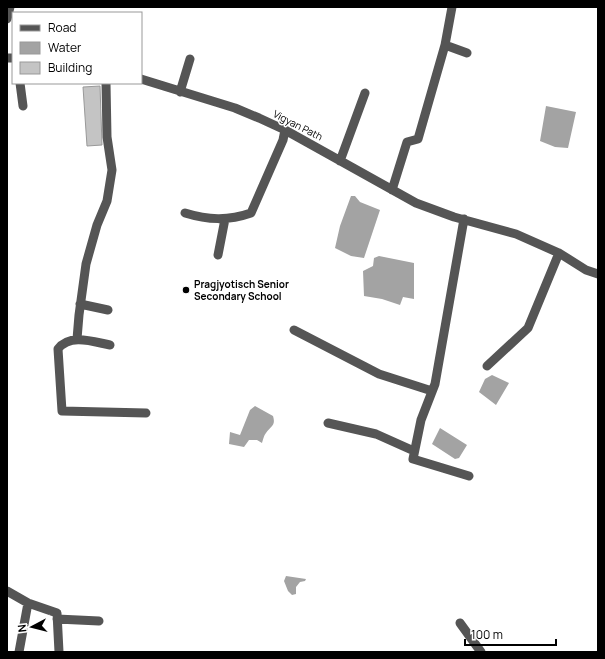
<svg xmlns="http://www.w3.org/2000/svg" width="605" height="659" font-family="Manrope,sans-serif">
<rect width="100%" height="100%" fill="#fff"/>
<path fill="#a3a3a3" d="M546,106l30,6 -8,36 -13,-1 -15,-6z
M351,196h4l5,6 20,8 -16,48 -13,-2 -16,-8 5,-22z
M379,256l35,7v36l-11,-2 -3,8 -18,-6 -18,-3 -1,-25 10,-5 1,-8z
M492,375l17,8 -13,22 -17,-13 6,-13z
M255,406l18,10c3,10 -2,10 -7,17 -2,2 -3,7 -4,10l-5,-3h-8l-5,7 -15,-3 1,-12 10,3 10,-25z
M440,428l27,17 -8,13 -4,1 -23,-15z
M286,576l20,3 -1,2 -5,1 -4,5v7l-4,1 -4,-4 -4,-10z"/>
<path fill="#c4c4c4" stroke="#999" d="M100,86l2,59 -15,1 -4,-59z"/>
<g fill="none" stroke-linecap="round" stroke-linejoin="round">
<path stroke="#555" stroke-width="9" d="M7,19l3,-12
M445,45l22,8
M7,58h6
M141,79l94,29 24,10 26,12 131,73 38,14 62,17 43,19 27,17 12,4
M20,83l3,23
M180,92l10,-33
M340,161l25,-68
M392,190l15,-48 11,-3 27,-94 7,-38
M185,213c23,7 43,8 66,0l32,-73 2,-10
M464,219l-29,165 -14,36 -8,39 56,17
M218,255l7,-36
M80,304l28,6
M294,330l85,44 53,17
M77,339l2,-24 7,-51 11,-39 10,-24 5,-31 -5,-33 -1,-54
M110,345c-16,-3 -40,-12 -52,4l4,62 84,2
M487,366l41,-38 31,-75
M328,423l48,11 38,17
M7,591l21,12 29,10 2,39
M57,619l42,2
M460,623l21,29
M19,652l9,-49"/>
</g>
<circle fill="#000" stroke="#fff" stroke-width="1.5" cx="186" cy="290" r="4"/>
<g text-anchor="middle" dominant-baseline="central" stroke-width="3" stroke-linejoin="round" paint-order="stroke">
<g font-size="10" fill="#000" stroke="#fff">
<text transform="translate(298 125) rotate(27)">Vigyan Path</text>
</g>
<g font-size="10" font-weight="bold" fill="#000" stroke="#fff" text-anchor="start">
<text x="194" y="284">Pragjyotisch Senior<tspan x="194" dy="12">Secondary School</tspan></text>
</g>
</g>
<rect width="605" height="659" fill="none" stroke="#000000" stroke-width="16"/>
<rect x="12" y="12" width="130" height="72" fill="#ffffff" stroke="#999999"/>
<rect x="20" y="25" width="20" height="6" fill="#555555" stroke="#999999"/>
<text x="48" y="32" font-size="12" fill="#000000">Road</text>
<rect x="20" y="42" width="20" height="12" fill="#a3a3a3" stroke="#999999"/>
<text x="48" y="52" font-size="12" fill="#000000">Water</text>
<rect x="20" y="62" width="20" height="12" fill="#c4c4c4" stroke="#999999"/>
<text x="48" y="72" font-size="12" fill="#000000">Building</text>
<g transform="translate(32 627) rotate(263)" stroke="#ffffff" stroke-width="3" paint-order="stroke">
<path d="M0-3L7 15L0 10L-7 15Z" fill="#000000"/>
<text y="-6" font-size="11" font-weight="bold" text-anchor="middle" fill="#000000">N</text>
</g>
<path d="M465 639v6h91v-6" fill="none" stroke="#000000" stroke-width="2"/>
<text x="471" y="639" font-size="12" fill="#000000" stroke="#ffffff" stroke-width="3" paint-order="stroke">100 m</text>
</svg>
